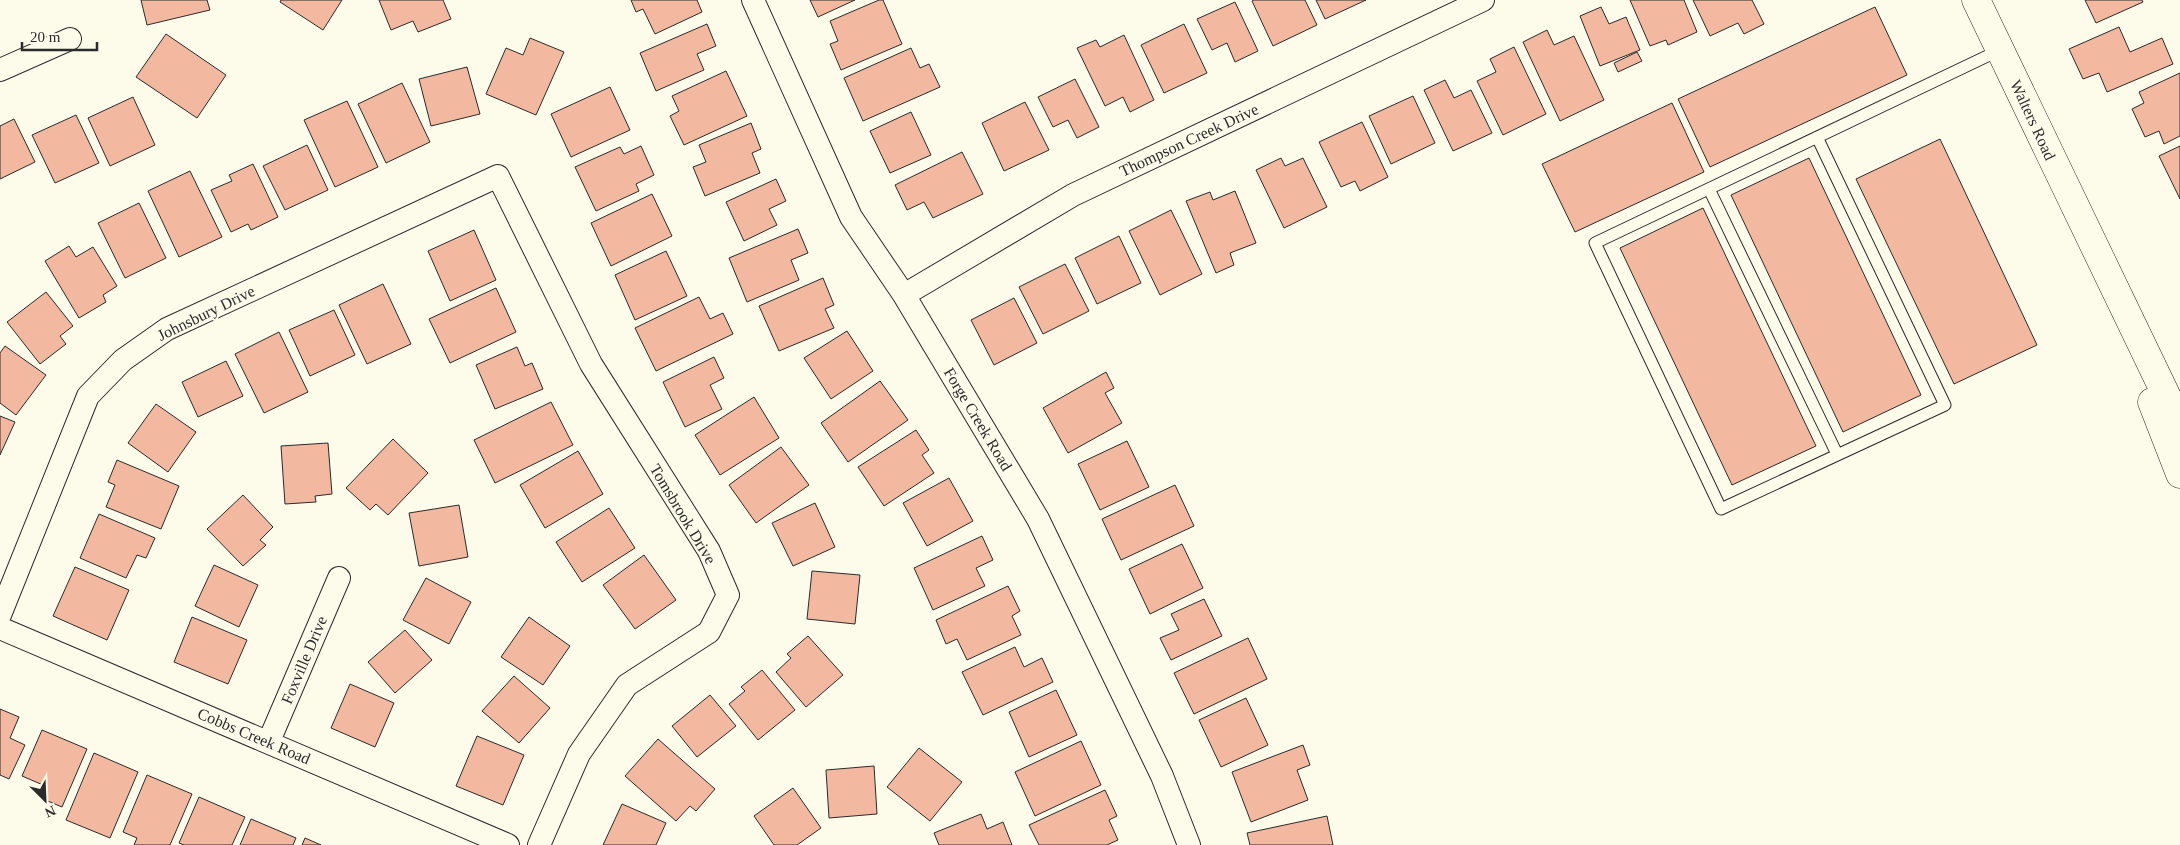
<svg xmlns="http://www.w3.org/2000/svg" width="2180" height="845" font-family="'Times New Roman',serif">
<rect width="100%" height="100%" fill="#fdfbea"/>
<path fill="#f2b8a0" stroke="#2b2b2b" d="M141,0h66l3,10 -63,15z
M281,0h61l-19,30 -43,-28z
M379,0h64l8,19 -33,13 -5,-11 -22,9z
M631,0h66l5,12 -47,22 -12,-25 -7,3z
M810,0h45l-37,17z
M879,0h4l19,44 -61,26 -11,-26 8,-3 -8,-20z
M1254,0h51l12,25 -44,21 -21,-45z
M1316,0h50l-41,19z
M1630,0h54l13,32 -29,13 -2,-5 -16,6z
M1693,0h59l12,24 -20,10 -6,-11 -28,13z
M2085,0h57l1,2 -47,21z
M1235,2l23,49 -23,11 -8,-19 -15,7 -15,-31z
M1601,7l8,17 17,-7 14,33 -40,16 -20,-50z
M1875,7l32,68 -197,92 -32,-68z
M707,24l9,22 -19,8 7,16 -48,21 -16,-38z
M1184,24l23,49 -43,20 -23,-48z
M2119,27l11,25 32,-14 11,26 -66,28 -8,-19 -16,6 -14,-30z
M1547,30l7,15 20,-9 30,64 -44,21 -37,-79z
M166,34l60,41 -29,43 -61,-41z
M1124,35l30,65 -24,12 -7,-15 -18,9 -28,-58 19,-8 4,7z
M530,38l34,14 -28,63 -50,-21 20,-46 17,7z
M1514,47l32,67 -43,21 -26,-54 19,-9 -6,-13z
M911,48l9,20 9,-4 11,23 -77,34 -19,-43z
M1637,52l5,9 -24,11 -4,-9z
M467,67l13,47 -49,12 -12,-47z
M726,71l21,45 -63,29 -14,-29 9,-5 -7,-15z
M2180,73v63l-16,8 -5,-13 -14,6 -13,-28 12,-6 -5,-11z
M1075,79l24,48 -22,11 -9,-18 -15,7 -15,-30z
M1445,80l9,18 17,-8 21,43 -39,18 -29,-61z
M402,83l28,59 -44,21 -28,-59z
M610,87l20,43 -59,27 -20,-43z
M1413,96l22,47 -44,21 -22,-48z
M133,97l22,48 -45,21 -22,-48z
M347,101l31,66 -43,20 -31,-67z
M1025,102l24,48 -45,21 -22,-48z
M1672,103l32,69 -129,60 -33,-68z
M911,112l20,43 -41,18 -20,-42z
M76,115l23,48 -44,20 -23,-48z
M14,119l21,43 -35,17v-53z
M1362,122l26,55 -28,14 -5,-10 -14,6 -22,-45z
M751,123l10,26 -9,4 8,20 -55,23 -12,-29 13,-5 -7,-17z
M1940,139l97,206 -83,39 -98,-205z
M307,145l21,45 -43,20 -22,-44z
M641,146l13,29 -18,9 3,7 -43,20 -21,-44 45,-20 4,7z
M2180,146v53l-21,-43z
M962,152l21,42 -50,24 -9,-16 -17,8 -12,-25z
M1281,158l4,8 18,-8 24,49 -43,21 -28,-58z
M1809,158l112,237 -78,37 -112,-237z
M253,164l25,53 -27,13 -3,-6 -17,8 -20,-42 21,-9 -3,-6z
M190,171l32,66 -43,20 -31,-66z
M776,179l10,22 -17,8 8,16 -33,16 -18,-39z
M1235,191l21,52 -26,10 4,12 -18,8 -30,-72 24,-9 3,8z
M652,194l20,42 -61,30 -20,-43z
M139,203l27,55 -41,20 -27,-55z
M1703,208l113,238 -84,39 -112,-237z
M1171,210l31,64 -42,21 -31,-64z
M798,229l10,24 -17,7 8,20 -52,22 -18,-44z
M474,230l22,50 -46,21 -22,-50z
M1119,236l22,47 -44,21 -22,-46z
M69,246l7,11 17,-10 24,39 -14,9 3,7 -27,16 -34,-57z
M666,251l21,45 -52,24 -20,-45z
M1065,264l24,47 -46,23 -24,-47z
M823,278l11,27 -9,4 9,19 -55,23 -20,-45z
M383,284l28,60 -44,20 -28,-59z
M496,288l20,44 -66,31 -21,-44z
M46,292l27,34 -13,10 6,8 -26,20 -33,-42z
M699,297l11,22 13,-6 10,21 -77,37 -21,-43z
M1014,298l23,45 -43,22 -23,-45z
M334,310l21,45 -45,21 -21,-46z
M847,331l26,40 -42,28 -27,-41z
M279,332l29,60 -44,21 -29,-59z
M5,346l41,29 -30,40 -16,-12v-50z
M517,347l8,19 7,-3 11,26 -48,20 -19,-44z
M714,357l10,21 -14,7 12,24 -37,18 -22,-45z
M226,361l17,35 -45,21 -16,-35z
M1106,372l8,16 -9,5 17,30 -54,30 -25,-45z
M880,381l28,39 -60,42 -27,-39z
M754,397l25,41 -59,37 -25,-40z
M551,402l22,43 -78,38 -21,-43z
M156,404l40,28 -28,40 -40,-29z
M0,416l15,6 -15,33z
M916,430l13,20 -7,5 12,18 -50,33 -26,-39z
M393,439l35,34 -40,42 -12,-11 -6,6 -24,-22z
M1127,441l22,46 -49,23 -22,-46z
M328,443l4,51 -17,2 1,6 -31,2 -4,-58z
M781,447l28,38 -53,38 -27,-38z
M578,451l25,43 -58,34 -25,-43z
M117,460l62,26 -18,43 -55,-22 9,-22 -7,-3z
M949,478l24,43 -46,25 -24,-43z
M1175,485l19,41 -73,34 -19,-41z
M243,495l30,32 -13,13 6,5 -23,21 -36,-37z
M815,503l20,44 -42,19 -21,-43z
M459,505l9,52 -49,9 -10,-53z
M609,508l26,40 -53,34 -26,-40z
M99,514l56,24 -9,20 -9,-3 -11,23 -46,-20z
M982,536l11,24 -17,8 9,18 -52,24 -19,-42z
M1182,544l21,44 -53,26 -21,-45z
M644,555l32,45 -41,29 -32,-44z
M214,565l44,20 -19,42 -44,-21z
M75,567l54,23 -22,50 -54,-24z
M812,571l48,4 -5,49 -48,-5z
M426,578l45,24 -22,42 -46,-24z
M1008,586l12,25 -8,5 9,19 -54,25 -10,-21 -11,5 -10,-24z
M1204,599l18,37 -51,24 -11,-22 19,-8 -8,-16z
M192,617l55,23 -19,44 -54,-22z
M529,617l41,29 -27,39 -42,-28z
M405,630l27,30 -37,33 -27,-31z
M808,636l35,39 -37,32 -30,-35 15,-14 -4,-4z
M1248,638l19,41 -73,35 -20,-41z
M1015,647l9,20 18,-9 11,24 -70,33 -21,-43z
M762,670l33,40 -37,30 -29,-36 16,-13 -4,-4z
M514,676l36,32 -31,35 -37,-32z
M350,684l44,19 -19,44 -44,-19z
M1056,690l21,45 -48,22 -20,-45z
M710,695l26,31 -39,31 -25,-31z
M1246,698l22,47 -47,22 -22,-47z
M0,709l19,8 -9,21 15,7 -16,34 -9,-4z
M42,730l45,19 -25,58 -24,-10 5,-12 -21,-9z
M477,736l47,19 -21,50 -47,-19z
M658,739l57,50 -19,22 -6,-5 -14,15 -51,-45z
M1081,741l20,44 -66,31 -20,-44z
M1303,745l7,20 -13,5 11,30 -57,22 -19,-50z
M919,748l43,34 -32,39 -43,-34z
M94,753l44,19 -28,66 -44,-18z
M874,766l3,48 -48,4 -3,-48z
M147,775l45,19 -22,51h-36l3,-7 -14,-6z
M793,788l28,40 -24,17h-23l-20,-29z
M1105,790l12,26 -8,4 9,20 -11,5h-68l-10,-20z
M199,797l46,20 -13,28h-48l-5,-2z
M622,804l44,19 -10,22h-53z
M981,814l6,15 16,-7 9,23h-73l-5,-12z
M1327,816l6,29h-83l-3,-12z
M251,819l45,19 -3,7h-53z
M305,838l16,7h-19z"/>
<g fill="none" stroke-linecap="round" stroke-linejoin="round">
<g stroke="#2b2b2b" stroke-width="13">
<path id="service" d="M1817,137l128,268 -224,104 -126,-266 405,-193
M1709,189l128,265"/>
</g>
<g stroke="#2b2b2b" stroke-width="24">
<path id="minor" d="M753,0l98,217 53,78 134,224 124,257 27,69
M0,70l70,-31
M904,295l169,-100 410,-195
M0,615l88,-219 35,-36 44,-31 331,-153 93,188 118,187 19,44 -19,37 -82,53 -48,69 -40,91
M0,628l508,217
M269,741l70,-163"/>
</g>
<g stroke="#2b2b2b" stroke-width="29">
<path id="tertiary" d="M1976,0l204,424
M2152,402l28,72"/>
</g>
<use href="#service" stroke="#fdfbea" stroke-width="11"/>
<use href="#minor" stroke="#fdfbea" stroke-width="22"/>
<use href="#tertiary" stroke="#fdfbea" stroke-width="28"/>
</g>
<g text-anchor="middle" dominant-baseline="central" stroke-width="4" stroke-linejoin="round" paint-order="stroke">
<g font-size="16" fill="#2b2b2b" stroke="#fdfbea">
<text transform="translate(2033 120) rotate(65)">Walters Road</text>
<text transform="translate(1189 140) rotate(-25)">Thompson Creek Drive</text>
<text transform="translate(206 313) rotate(-26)">Johnsbury Drive</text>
<text transform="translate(978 419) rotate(59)">Forge Creek Road</text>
<text transform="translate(683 514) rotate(59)">Tomsbrook Drive</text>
<text transform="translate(304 660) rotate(-67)">Foxville Drive</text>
<text transform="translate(254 736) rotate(23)">Cobbs Creek Road</text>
</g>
</g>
<g transform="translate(45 800) rotate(156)" stroke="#fdfbea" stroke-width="4" paint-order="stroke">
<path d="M0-4L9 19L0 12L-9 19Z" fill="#2b2b2b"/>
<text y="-8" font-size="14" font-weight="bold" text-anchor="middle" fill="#2b2b2b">N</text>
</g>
<path d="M22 42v8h75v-8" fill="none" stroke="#2b2b2b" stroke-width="2.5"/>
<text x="30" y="42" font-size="15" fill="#2b2b2b" stroke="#fdfbea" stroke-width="4" paint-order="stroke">20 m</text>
</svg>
